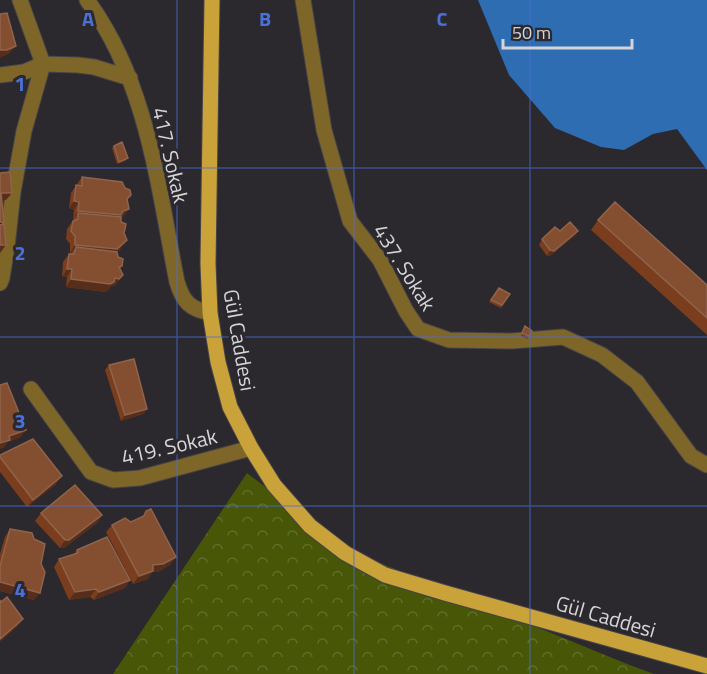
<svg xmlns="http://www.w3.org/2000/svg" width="707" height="674" font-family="'Titillium Web',sans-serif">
<defs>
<pattern id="forest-crowns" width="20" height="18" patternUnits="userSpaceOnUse" patternTransform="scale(1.5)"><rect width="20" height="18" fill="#475607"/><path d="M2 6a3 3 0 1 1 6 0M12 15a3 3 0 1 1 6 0" fill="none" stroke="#616d2a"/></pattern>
</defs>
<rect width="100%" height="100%" fill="#2b292e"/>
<path fill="url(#forest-crowns)" d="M247,473l99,76 281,115 27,10h-541z"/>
<path fill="#2e6db2" d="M478,0h229v170l-30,-41 -24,5 -29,16 -23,-3 -46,-19 -46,-53z"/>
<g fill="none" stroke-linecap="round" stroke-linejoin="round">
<g stroke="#464449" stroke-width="17">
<path id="minor" d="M87,0c60,81 71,186 90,282 6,20 13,27 33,31
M303,0l21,130 26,91 30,39 26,51 12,18 31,11 63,1 51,-4 39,18 35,27 54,74 16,9
M0,75l24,-3 19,-8 35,1 16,2 36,11
M0,283l2,-5 5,-31 6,-55 11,-61 19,-67 -23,-64
M31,389l60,83 22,8 27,-2 111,-30"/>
</g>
<g stroke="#464449" stroke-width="17">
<path id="major" d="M212,0l-4,264 2,49 8,49 12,45 21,41 23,37 36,41 35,27 40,22 60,18 262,73"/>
</g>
<use href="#minor" stroke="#7e6629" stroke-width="15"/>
<use href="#major" stroke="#caa23a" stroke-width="15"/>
</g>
<path fill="#7a3d1d" d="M114,146l12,15 -9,3 -5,-16z
M82,177l45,22 -4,18h-2v31l-4,4 1,5 4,9 -2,3 3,6 -9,11h-3l-3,4 -3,2 -39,-5 1,-10h-5l1,-15 6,-8 2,-1h-1v-9l-4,-5 1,-10 7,-10h-1l1,-9 -5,-2 2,-15z
M598,220l109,65v50l-116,-105z
M560,231h18l-4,5 -24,20h-3l-8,-11 3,-6z
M499,288l11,6 -9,14 -12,-6z
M525,326l7,5 -5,8 -6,-3z
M109,365l38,44 -4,5 -22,7 -16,-51z
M0,455l56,29 -29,23 -27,-35z
M146,511l25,53 -13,8h-6l-4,7 -15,5 -27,-52 6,-7 19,-3 11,-5z
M41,513l61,2 -5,8 -33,25h-4l-25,-27z
M10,529l24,71 -34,-9v-37l5,-17z
M77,550l53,30 -5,8 -31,12 -4,-3 -21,3 -15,-33 5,-8 14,-4z"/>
<path fill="#562e1b" d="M16,46l-6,7 -10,5v-8z
M128,158l-2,3 -9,3 2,-2z
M1,193h11l-6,7 -6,1z
M74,201l5,1 -5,8 -5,-2z
M129,209l-6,8 -4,1 -41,-5 -5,6 5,-8h45z
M578,231l-4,5 -24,20h-3l3,-6z
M127,240l-6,8 -9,9 -36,-10 -5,6h-1l5,-8z
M0,245h6l-6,8z
M67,269h5l-5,8h-5z
M123,275l-9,11h-3l-3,4 -3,2 -39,-5 5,-8 44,-1z
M147,409l-4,5 -22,7 4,-6z
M26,430l-6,8 -12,4 -4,6 -4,1v-6l9,-7z
M62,476l-6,8 -29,23 6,-7z
M102,515l-5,8 -33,25h-4l5,-8z
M176,557l-5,7 -13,8h-6l-4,7 -15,5 6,-8 14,-11z
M130,580l-5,8 -31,12 5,-8z
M0,582l40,11 -6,7 -34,-9z
M96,589l-6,8 -21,3 6,-8z
M23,619l-6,8 -17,15v-3z"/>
<path fill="#844e31" stroke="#90634b" stroke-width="1.5" d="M7,13l9,33 -9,4h-7v-36z
M122,142l6,16 -9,4 -5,-16z
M10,172l2,21h-11l3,29h-4v-49z
M82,177l40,5 3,6 5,2 1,5 -4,4 2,10 -6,2 -2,4 -43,-4 1,-9 -5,-1 2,-16 6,1z
M615,202l92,83v33l-109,-98z
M78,213l43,4v5l5,2 -2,9 3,7 -10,9 -42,-4v-9l-4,-5 2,-10 5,-2z
M570,222l8,9 -24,20 -4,-1 -8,-11 13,-12 5,4z
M4,224l2,21h-6v-20z
M76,247l41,5 1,5 5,2 -1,7 -3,1 4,8 -4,4 -4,-1 -1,4 -4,2 -39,-5 1,-10h-5l2,-15h5z
M499,288l11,6 -8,11 -11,-5z
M525,326l7,5 -3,5 -7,-3z
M134,359l13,50 -22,6 -16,-50z
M7,383l19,47 -17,6 1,4 -10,3v-58z
M33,439l29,37 -29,24 -33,-43v-2z
M75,485l27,30 -33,25h-4l-24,-27z
M151,509l25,48 -13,7 -10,1v6l-14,5 -27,-51 13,-7 6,4 13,-6 2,-5z
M10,529l22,4 2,6 11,5 -4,20 4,8 -5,21 -40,-11v-16z
M107,537l23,43 -31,12 -3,-3 -21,3 -16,-33 19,-6 -1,-3z
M7,597l16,22 -23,20v-39l1,2z"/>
<path fill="none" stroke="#4b70d8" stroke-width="1.5" stroke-opacity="0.55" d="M177,0v674M354,0v674M530,0v674M0,168h707M0,337h707M0,506h707"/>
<g text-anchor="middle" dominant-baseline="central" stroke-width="6" stroke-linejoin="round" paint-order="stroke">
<g font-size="21" fill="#d5d4d7" stroke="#2b292e">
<text transform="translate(171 155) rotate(77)">417. Sokak</text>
<text transform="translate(405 267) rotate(58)">437. Sokak</text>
<text transform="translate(240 340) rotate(80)">Gül Caddesi</text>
<text transform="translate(169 446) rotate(-13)">419. Sokak</text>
<text transform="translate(606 616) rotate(16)">Gül Caddesi</text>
</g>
</g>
<g font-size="20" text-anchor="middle" font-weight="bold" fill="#4b70d8" stroke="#2b292e" stroke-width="6" stroke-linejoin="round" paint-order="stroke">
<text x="88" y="26">A</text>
<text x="265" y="26">B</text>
<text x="442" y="26">C</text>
<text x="20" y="91">1</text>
<text x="20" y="260">2</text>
<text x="20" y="428">3</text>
<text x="20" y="597">4</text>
</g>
<path d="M503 39v9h129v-9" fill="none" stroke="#d5d4d7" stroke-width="3"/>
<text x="512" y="39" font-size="18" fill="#d5d4d7" stroke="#2b292e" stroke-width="4.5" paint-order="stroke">50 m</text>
</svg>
